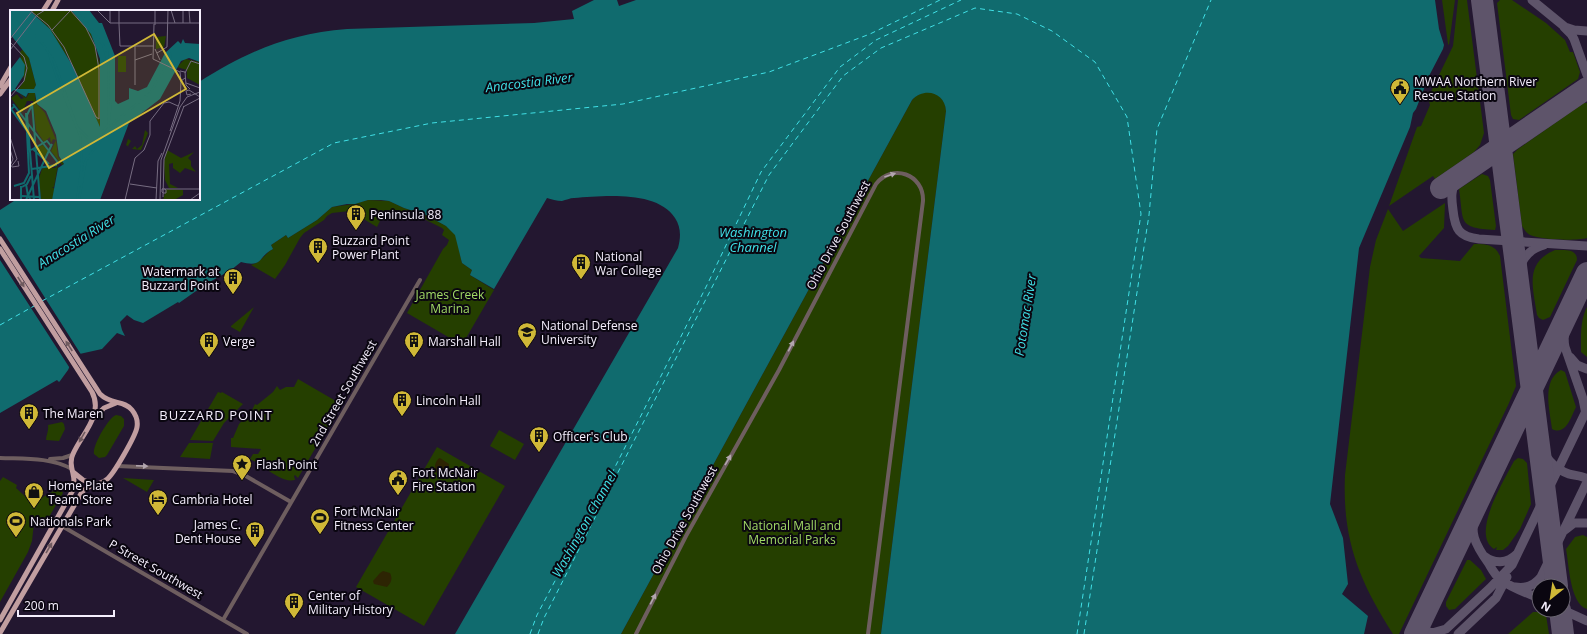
<svg xmlns="http://www.w3.org/2000/svg" width="1587" height="634" font-family="'Open Sans',sans-serif">
<rect width="100%" height="100%" fill="#231730"/>
<path fill="#253f00" d="M1442,0h13l-6,45 -1,-1z
M1458,0h9l17,133 -4,12 -6,7 -39,27 -2,-3 -44,30 28,-79 4,-1 9,-21 -2,-7 25,-52z
M1500,0h12l34,23 19,17 5,12h3l7,20 -2,7 -59,41 -6,-1 -2,-4 -14,-112z
M924,92c12,-1 22,6 22,19l-65,523h-260l291,-534 4,-4z
M1584,103h3v135c-11,3 -46,2 -57,-3 -4,-2 -6,-6 -8,-9l-9,-72 5,-5z
M1482,174l6,2 2,4 6,46 -1,4c-38,-2 -31,-8 -36,-41z
M368,200l21,1 15,7 22,7 20,11 10,9 6,28 10,7 -2,5 24,15 -32,55 -55,-32 36,-64 4,-4 2,-5 -7,-5 2,-5 -2,-2 -26,-13 -22,1 -9,-5 -8,16 -27,-16 -18,2 -5,3 -3,4 -20,13 -4,5 -15,27 -10,14 -24,-14c11,-3 13,-11 22,-16l-2,-4 15,-10 2,3 29,-18 15,-13 22,-3z
M1445,203l-1,25 -25,28 2,2 39,3 14,-17c11,0 21,0 26,12l16,130 -7,17 -110,231h-6c-34,-53 -51,-95 -48,-159l25,-208 6,-27 12,-31 15,22z
M1555,250c9,0 22,-2 22,10l-27,57 -7,3 -4,-2 -2,-3c-4,-28 -13,-52 18,-65z
M254,307l-14,25 -9,-5v-1z
M1587,307v50l-6,-5c0,-16 -1,-31 6,-45z
M1561,370l4,2 11,35c-5,10 -10,29 -24,22 -2,-18 -11,-48 9,-59z
M298,379l43,25 -43,74 -3,-3 -1,1 1,4c-10,2 -18,-4 -26,-9v-2l-19,-10 3,-5h5l3,-5 -30,-2v-9h2l6,-14 13,-14 3,-6 2,1 16,-13 4,-6 3,4 6,-3h8z
M218,392l3,1 1,-1 21,12 -19,19 -11,18 -23,-1z
M116,415l5,1 3,3v7l-17,29 -2,2 -6,1 -5,-4c-2,-8 15,-37 22,-39z
M62,422l2,2 1,5 -6,12 -13,-1c0,-5 3,-9 2,-15z
M499,430l25,14 -9,16 -25,-14z
M189,443h24l-3,16 -30,-2z
M437,447l68,39 -81,140 -68,-39z
M1518,458l5,1 4,4 4,41 -11,25 -12,17 -5,4h-7l1,-3 -3,2c-24,-15 11,-70 20,-88z
M3,477l14,8 -1,3 11,10 4,7 8,-3 -1,-2 22,-13 3,6 -21,36 -3,-5 -5,-1 -2,18 -4,11 -28,50v-121z
M123,478l31,2 -7,12z
M1583,535l4,2v72c-17,-5 -18,-44 -21,-60l9,-12z
M1467,560h3l11,10 5,9 -31,30 -6,1 -3,-4v-4z
M1533,612h8l5,3 3,19h-41z"/>
<path fill="#2d2403" d="M440,458l9,6v7l-4,5 -10,-4c-1,-5 1,-13 5,-14z
M383,571l7,2c3,6 1,10 -3,14l-13,-3 -1,-3 7,-8z"/>
<path fill="#106b6e" d="M594,0h23l2,6 17,-6h799l4,29 5,16 -1,4 -14,27 -13,33 -3,4 -3,14 -51,121 -29,256 13,34 5,46 -6,10 26,22 -4,18h-483l65,-523c-1,-19 -22,-24 -34,-11l-291,534h-166l223,-386c3,-11 3,-21 -3,-30 -18,-28 -72,-22 -101,-20 -4,0 -8,2 -12,3 -5,0 -11,-2 -15,-3l-53,91 -24,-14 2,-5 -10,-7 -7,-28 -9,-9 -20,-11 -22,-7 -15,-7 -8,-1h-13l-13,4h-8l-15,3 -15,13 -29,18 -2,-3 -15,10 2,4c-15,7 -9,19 -32,13l-10,8 -25,14 -27,19 -1,-1 -35,21 -9,-3 -7,-5 -7,7 2,8 3,6 -8,-3 -15,16 -27,6 -7,15 -8,11 -1,1 -2,-2 -57,33v-203l17,-11h182v-117c49,-31 89,-48 148,-53l187,-6 40,-4 -2,-8z"/>
<path fill="#231730" d="M0,227l82,129 -7,2 -4,12 -71,-110z"/>
<g fill="none" stroke-linecap="round" stroke-linejoin="round">
<path stroke="#40e0e6" stroke-width="1" stroke-dasharray="5 4" stroke-linecap="butt" d="M42,301l292,-158 98,-20 191,-19 146,-32 101,-38 70,-34
M0,325l34,-19
M530,634l7,-19 76,-144 95,-188 53,-111 79,-105 36,-27 85,-40
M538,634l6,-16 225,-443 74,-99 38,-28 94,-40 42,6 35,17 43,31 32,55 14,97 -64,420
M1084,634l65,-419 8,-86 54,-129"/>
<path stroke="#5e546a" stroke-width="9" d="M1532,0l33,27 9,3 13,1
M1483,8l3,-8
M1564,27l7,7 3,5 13,36
M1457,177c-6,14 -6,19 -4,33 2,19 6,27 26,29l108,7
M1518,283c0,-18 7,-33 26,-38
M1578,291c-6,18 -17,37 -13,56l18,52 3,15
M1570,357l7,8 10,4
M1538,439c5,16 14,29 31,35 6,2 12,1 18,5
M1476,507c-7,26 -2,36 13,57 3,5 6,11 11,15 11,9 27,14 39,19
M1565,530l9,-7h13
M1484,556c10,8 23,8 33,-2
M1515,587c11,2 19,-1 26,-10l46,-95
M1563,610l24,11
M1418,628l14,5 14,-4 44,-41 22,-23 75,-156
M1458,634l38,-36 11,-21"/>
<path stroke="#5e546a" stroke-width="22" d="M1482,0l75,586
M1441,188l146,-100
M1560,610l3,24
M1415,634l172,-361"/>
<path stroke="#6e5e5f" stroke-width="4" d="M0,458c24,1 50,-1 72,11
M50,459l13,-1 9,-3
M117,466l116,5 11,4 47,27
M55,522l192,112
M223,620l197,-340
M636,634l50,-98 93,-166 97,-186c16,-21 48,-10 47,17l-55,433"/>
<path stroke="#c19ea0" stroke-width="5" d="M43,11l7,-11
M52,11l6,-11
M0,86l11,-19
M0,94l11,-15
M0,239l100,155c11,11 24,6 32,16 4,5 6,11 5,17 -1,8 -24,49 -31,53 -8,6 -17,4 -24,12l-82,141
M0,249l92,143c12,23 -11,43 -19,62 -6,12 5,24 0,36l-73,130
M95,417l9,-9 12,-5
M73,472l10,8 10,4"/>
</g>
<defs><path id="oneway-solid" d="M-6-.8H1V-3.2L6.5 0L1 3.2V.8H-6Z"/></defs>
<g fill="#b2a6ae">
<use href="#oneway-solid" transform="translate(890 175) rotate(-19)"/>
<use href="#oneway-solid" transform="translate(791 346) rotate(-63)"/>
<use href="#oneway-solid" transform="translate(728 460) rotate(-60)"/>
<use href="#oneway-solid" transform="translate(142 466) rotate(3)"/>
<use href="#oneway-solid" transform="translate(653 599) rotate(-63)"/>
</g>
<g fill="#6f5a5f">
<use href="#oneway-solid" transform="translate(21 282) rotate(57)"/>
<use href="#oneway-solid" transform="translate(69 346) rotate(-123)"/>
<use href="#oneway-solid" transform="translate(82 437) rotate(120)"/>
<use href="#oneway-solid" transform="translate(49 548) rotate(-60)"/>
</g>
<defs>
<g id="civic-pin" transform="scale(1)"><path d="M0 17L-7.5 6A9.5 9.5 0 1 1 7.5 6Z" fill="#d0b837" stroke="#0a0610"/><path d="M-.6-6.5H3V-4.5H.6V-3L4-1V1h2V6H-6V1h2V-1L-.6-3ZM-1.2 2.5V6h2.4V2.5Z" fill="#111"/></g>
<g id="building-pin" transform="scale(1)"><path d="M0 17L-7.5 6A9.5 9.5 0 1 1 7.5 6Z" fill="#d0b837" stroke="#0a0610"/><path d="M-4-6H4V6H1V3H-1V6H-4ZM-2.5-4.3h1.7v1.8h-1.7ZM.8-4.3h1.7v1.8H.8ZM-2.5-1h1.7V.8h-1.7ZM.8-1h1.7V.8H.8Z" fill="#111"/></g>
<g id="university-pin" transform="scale(1)"><path d="M0 17L-7.5 6A9.5 9.5 0 1 1 7.5 6Z" fill="#d0b837" stroke="#0a0610"/><path d="M0-5L7-2L0 1L-7-2ZM-4 1L0 2.5L4 1V4Q0 6-4 4Z" fill="#111"/></g>
<g id="sight-pin" transform="scale(1)"><path d="M0 17L-7.5 6A9.5 9.5 0 1 1 7.5 6Z" fill="#d0b837" stroke="#0a0610"/><path d="M0-6L1.8-2.2L6-1.7L2.9 1.2L3.7 5.4L0 3.3L-3.7 5.4L-2.9 1.2L-6-1.7L-1.8-2.2Z" fill="#111"/></g>
<g id="shop-pin" transform="scale(1)"><path d="M0 17L-7.5 6A9.5 9.5 0 1 1 7.5 6Z" fill="#d0b837" stroke="#0a0610"/><path d="M-5-2.5h2.3a2.7 3.5 0 0 1 5.4 0H5L5.5 6h-11ZM-1.5-2.5h3a1.5 2.3 0 0 0-3 0Z" fill="#111"/></g>
<g id="hotel-pin" transform="scale(1)"><path d="M0 17L-7.5 6A9.5 9.5 0 1 1 7.5 6Z" fill="#d0b837" stroke="#0a0610"/><path d="M-6-4.5h1.5V1H6V5H4.5V3h-9V5H-6ZM-4 0a1.8 1.8 0 1 1 3.6 0ZM.5 0V-2.5h3Q6-2.5 6 0Z" fill="#111"/></g>
<g id="stadium-pin" transform="scale(1)"><path d="M0 17L-7.5 6A9.5 9.5 0 1 1 7.5 6Z" fill="#d0b837" stroke="#0a0610"/><path d="M0-5a6.5 5 0 1 0 0 10a6.5 5 0 1 0 0-10ZM-3.5-1.8h7v3.6h-7Z" fill="#111"/></g>
</defs>
<g fill-rule="evenodd">
<use href="#civic-pin" x="1400" y="88"/>
<use href="#building-pin" x="356" y="214"/>
<use href="#building-pin" x="318" y="247"/>
<use href="#building-pin" x="581" y="263"/>
<use href="#building-pin" x="233" y="278"/>
<use href="#university-pin" x="527" y="332"/>
<use href="#building-pin" x="209" y="341"/>
<use href="#building-pin" x="414" y="341"/>
<use href="#building-pin" x="402" y="400"/>
<use href="#building-pin" x="29" y="413"/>
<use href="#building-pin" x="539" y="436"/>
<use href="#sight-pin" x="242" y="464"/>
<use href="#civic-pin" x="398" y="479"/>
<use href="#shop-pin" x="34" y="492"/>
<use href="#hotel-pin" x="158" y="499"/>
<use href="#stadium-pin" x="320" y="518"/>
<use href="#stadium-pin" x="16" y="521"/>
<use href="#building-pin" x="255" y="531"/>
<use href="#building-pin" x="294" y="602"/>
</g>
<g text-anchor="middle" dominant-baseline="central" stroke-width="4" stroke-linejoin="round" paint-order="stroke">
<g font-size="12" fill="#f5effd" stroke="#0a0610" text-anchor="start">
<text x="1414" y="81">MWAA Northern River<tspan x="1414" dy="14">Rescue Station</tspan></text>
<text x="370" y="214">Peninsula 88</text>
<text x="332" y="240">Buzzard Point<tspan x="332" dy="14">Power Plant</tspan></text>
<text x="595" y="256">National<tspan x="595" dy="14">War College</tspan></text>
<text x="219" y="271" text-anchor="end">Watermark at<tspan x="219" dy="14">Buzzard Point</tspan></text>
<text x="541" y="325">National Defense<tspan x="541" dy="14">University</tspan></text>
<text x="223" y="341">Verge</text>
<text x="428" y="341">Marshall Hall</text>
<text x="416" y="400">Lincoln Hall</text>
<text x="43" y="413">The Maren</text>
<text x="553" y="436">Officer's Club</text>
<text x="256" y="464">Flash Point</text>
<text x="412" y="472">Fort McNair<tspan x="412" dy="14">Fire Station</tspan></text>
<text x="48" y="485">Home Plate<tspan x="48" dy="14">Team Store</tspan></text>
<text x="172" y="499">Cambria Hotel</text>
<text x="334" y="511">Fort McNair<tspan x="334" dy="14">Fitness Center</tspan></text>
<text x="30" y="521">Nationals Park</text>
<text x="241" y="524" text-anchor="end">James C.<tspan x="241" dy="14">Dent House</tspan></text>
<text x="308" y="595">Center of<tspan x="308" dy="14">Military History</tspan></text>
</g>
<g font-size="12" fill="#f5effd" stroke="#0a0610">
<text transform="translate(838 235) rotate(-62)">Ohio Drive Southwest</text>
<text transform="translate(343 393) rotate(-60)">2nd Street Southwest</text>
<text transform="translate(684 520) rotate(-61)">Ohio Drive Southwest</text>
<text transform="translate(156 569) rotate(30)">P Street Southwest</text>
</g>
<g font-size="12" fill="#a2db66" stroke="#0a0610">
<text x="450" y="294">James Creek<tspan x="450" dy="14">Marina</tspan></text>
<text x="792" y="525">National Mall and<tspan x="792" dy="14">Memorial Parks</tspan></text>
</g>
<g font-size="13" font-style="italic" fill="#40e0e6" stroke="#0a0610">
<text transform="translate(529 82) rotate(-7)">Anacostia River</text>
<text x="753" y="232">Washington<tspan x="753" dy="15">Channel</tspan></text>
<text transform="translate(76 241) rotate(-32)">Anacostia River</text>
<text transform="translate(1025 315) rotate(-81)">Potomac River</text>
<text transform="translate(584 524) rotate(-61)">Washington Channel</text>
</g>
<g font-size="13" letter-spacing="1" fill="#f5effd" stroke="#0a0610">
<text x="216" y="415">BUZZARD POINT</text>
</g>
</g>
<g transform="translate(10 10)">
<rect width="190" height="190" fill="#231730"/>
<path d="M19,0h42l20,23 9,31 1,63 -2,-1 -27,-62 -24,-37zM156,26l-2,11 -8,2v-12zM13,39l6,9 7,27 -2,4 -11,2 -5,-1 6,-9 -4,-29zM108,46h8v16h-8zM175,49l15,3v23l-13,-7v-8l-10,-3zM7,82l9,6 3,-5h6l1,10 9,10 11,27 -3,-1 -2,4 -1,-6 -6,5 -8,-12 -3,-29h-6l-5,12 -11,-15 6,-4 4,5 3,-1zM135,120l3,3 -7,17 -9,-1 -6,-4 2,-6 3,2 -3,5 4,3 3,-3 2,3 5,-4zM46,130l2,17 6,7 -2,1 -11,-14zM33,135l5,6 -5,8 -5,-5 -1,-7zM157,140l14,8 13,-6 -6,6 3,3v5l5,6 -11,-4 -5,5 -7,-5v-5l-4,1 1,20 8,4h-9l-4,-8 -1,-18zM48,155l-4,22h-2l3,2 -3,11h-11l-2,-22 3,-9 3,-2 10,1zM156,179l17,1v5l-9,5h-11z" fill="#253f00"/>
<path d="M0,0h19l21,19 24,39 26,59v-68l-9,-25 -20,-24h18l10,13h3l13,33v45l3,3 11,-5v-11l9,3 9,-4 18,-34 13,-12 3,3 2,-5 2,4 15,1v18l-11,-4 -8,3 -21,38 -31,24 -29,77h-48l6,-32 6,-4 -5,-8 -3,-21 -10,-24 -9,-7 -2,-11h-7l-2,4 -12,-7 -4,3v-23l10,-13 5,8 -1,10 -9,14h19l2,-4 -7,-27 -19,-24z" fill="#106b6e"/>
<path fill="none" stroke="#106b6e" stroke-width="2" d="M0,2l12,11M0,4l10,8M19,19l14,15 11,17 23,66 11,11h9l12,-14 -1,-61 -5,-18 -25,-35M92,33l5,8 2,13M39,44l11,33M53,83l17,42 2,29 -5,36M22,93l8,97M3,94l46,60M22,95l-5,10 7,85M5,96l-4,3 24,33M23,139l16,15M21,140l16,-9 4,5M73,155l25,-36 3,-26M22,159l24,-4 1,-3M16,174l2,12 3,4M71,175l1,-16M4,176l10,-3 5,-10 -3,-60M12,177l5,-3 4,-8M12,186l17,1M11,190v-14M16,190l26,-56M69,190l7,-40 30,-39 34,-28 21,-35 -1,-5"/>
<path fill="none" stroke="#776d82" stroke-width="1" d="M87,0l13,13h90M100,0v13M161,0l4,13M179,0l1,13M22,2l16,13 16,22 32,70 3,2v-50l-4,-23 -9,-18 -16,-18M173,13v-13M109,14l1,22h34M109,14v-14M144,14l-1,35 27,13 1,10M145,15v-15M42,20l18,-19M0,29l23,-29M0,32l14,15 3,11 -3,13 -14,16M145,39l5,11M0,40l27,-35 8,-5M147,43l10,-6 1,-37M125,50l17,-6M170,61l5,1 1,13 4,4M175,63l6,-12 9,3M176,73l14,5M125,75v-39M181,84l-4,1 -1,-4 3,-1 11,7M173,97l17,-9M160,121l10,-30 1,-20 4,-3M0,127l7,22 -7,9M0,139l3,10 -3,7M2,157l7,-1 -1,-5M120,174l27,4M152,179h3l1,1v3h-3l-1,-1v-3h1M154,179h36M153,187l1,-38 20,-53M115,190l10,-42 9,-8 6,-15v-14l14,-18 5,-1 9,4M146,190l2,-39 4,-8M150,190l1,-40 19,-53 7,-10 13,-5M180,190l10,-7"/>
<path fill="#d0b837" fill-opacity="0.15" stroke="#d0b837" stroke-width="2" d="M144,24l32,55 -137,79 -32,-55z"/>
<rect width="190" height="190" fill="none" stroke="#f5effd" stroke-width="2"/>
</g>
<g transform="translate(1551 598) rotate(210)"><circle r="19" fill="#0a0610" stroke="#68636f"/>
<path d="M0-3L7 15L0 10L-7 15Z" fill="#d0b837"/>
<text y="-6" font-size="11" font-weight="bold" text-anchor="middle" fill="#f5effd">N</text>
</g>
<path d="M18 610v6h96v-6" fill="none" stroke="#f5effd" stroke-width="2"/>
<text x="24" y="610" font-size="12" fill="#f5effd" stroke="#0a0610" stroke-width="3" paint-order="stroke">200 m</text>
</svg>
